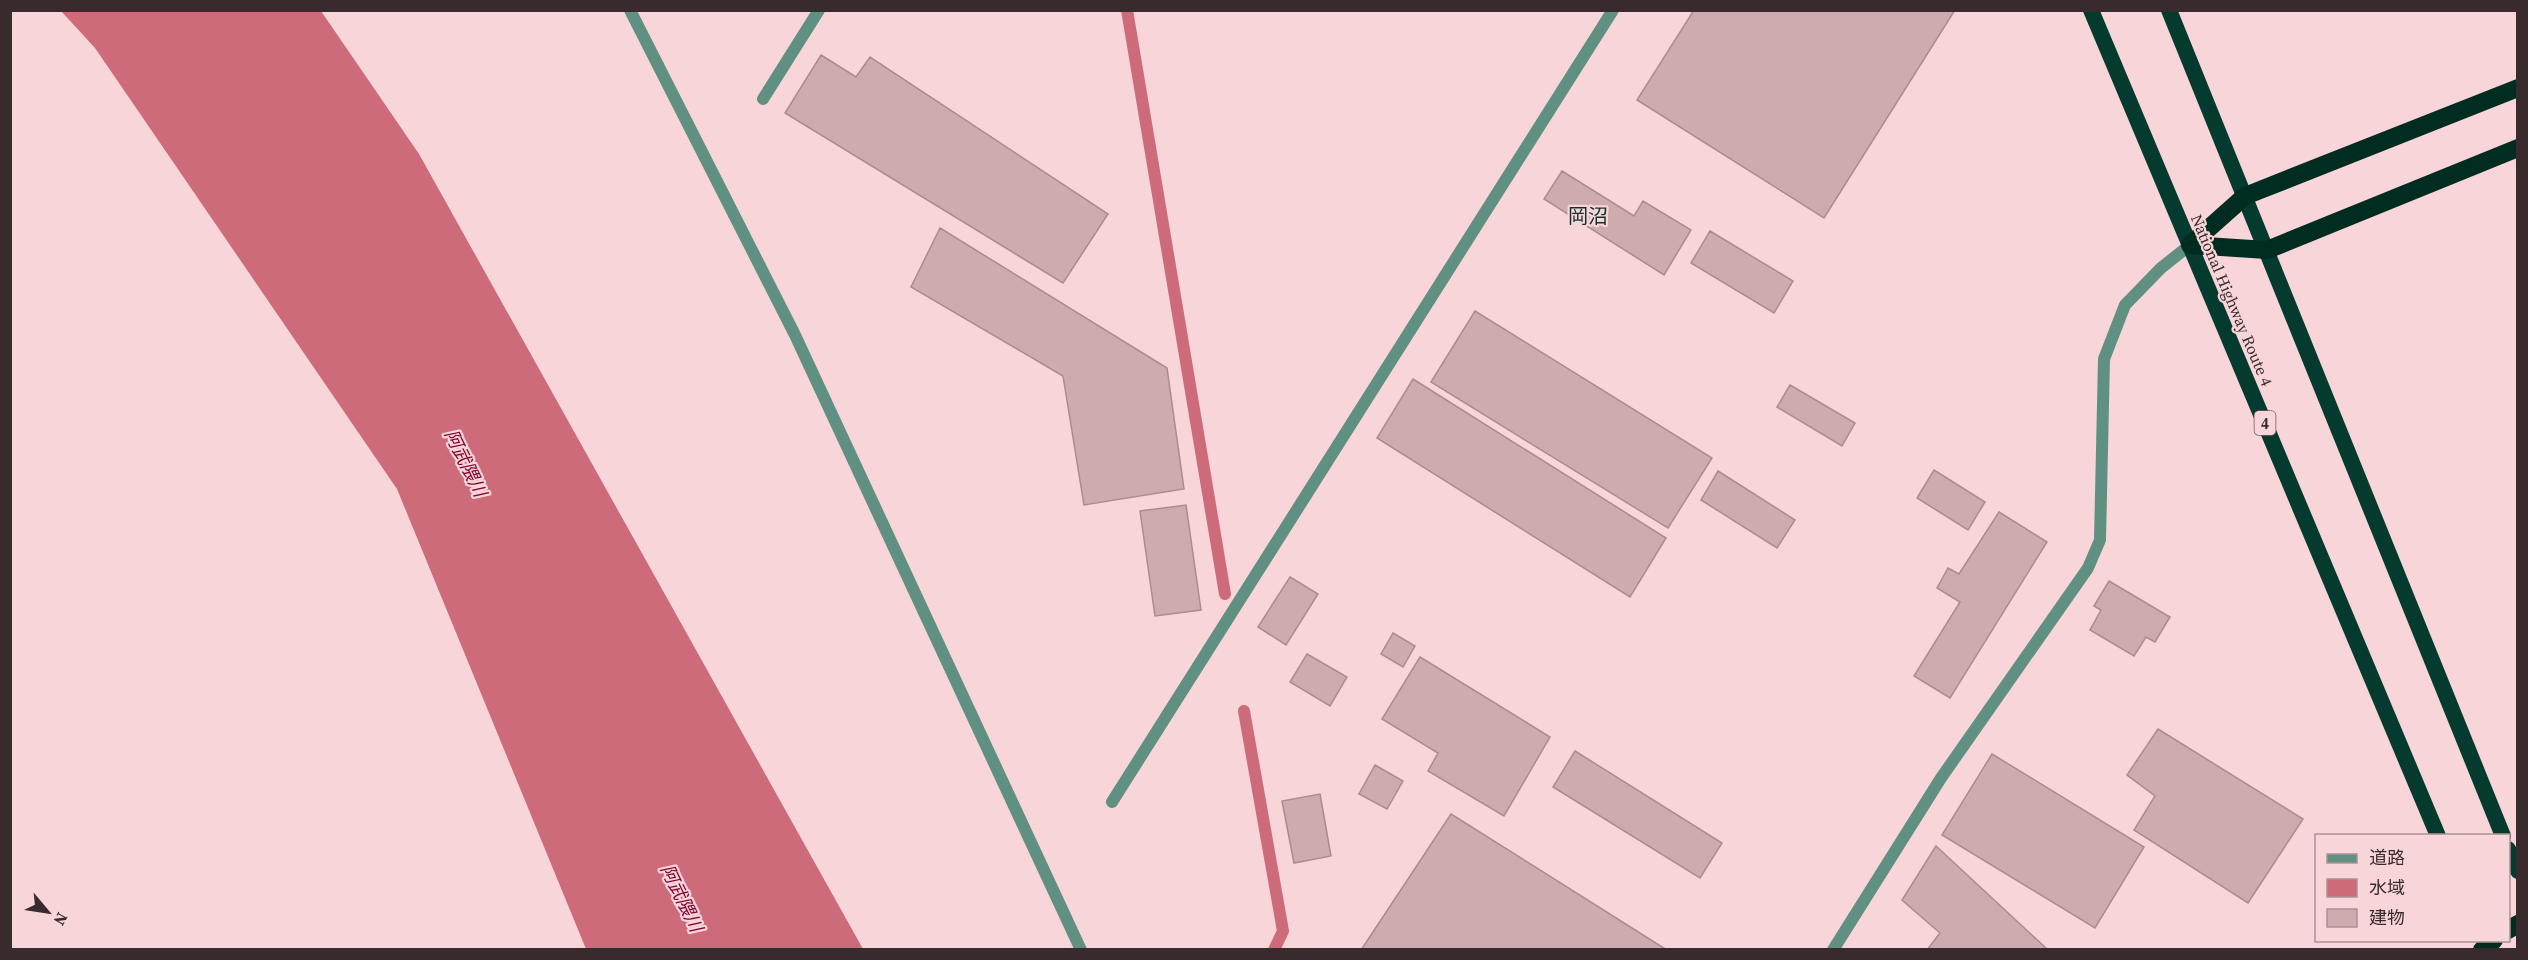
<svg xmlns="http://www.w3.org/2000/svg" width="2528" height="960" font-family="'Source Serif 4','Noto Sans JP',serif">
<rect width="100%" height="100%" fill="#f8d5d8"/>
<path fill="#ce6b7b" d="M61,11h260l98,143 444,795h-277l-189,-460 -302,-441z"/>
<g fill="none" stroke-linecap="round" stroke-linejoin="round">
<path stroke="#ce6b7b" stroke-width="12" d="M1127,10l98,584
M1244,711l39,220 -9,19"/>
</g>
<path fill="#cdabaf" stroke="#ac8b8f" stroke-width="1.5" d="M1694,10h261l-131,208 -187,-118z
M821,55l35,22 14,-20 238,157 -45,69 -278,-170z
M1562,171l72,45 9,-15 48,29 -27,45 -120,-76z
M940,228l227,140 17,121 -100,16 -21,-129 -152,-89z
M1710,231l83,50 -19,32 -83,-50z
M1475,311l237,147 -44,70 -237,-146z
M1413,379l253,159 -36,59 -253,-159z
M1790,385l65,38 -13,23 -65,-39z
M1934,470l51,32 -17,28 -51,-32z
M1718,471l77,49 -18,28 -76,-48z
M1186,505l15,105 -46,6 -15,-105z
M1999,512l48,30 -97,156 -36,-22 46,-74 -23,-14 11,-20 11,6z
M1290,577l28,17 -32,51 -28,-18z
M2109,581l61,36 -15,25 -9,-5 -12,19 -44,-26 11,-20 -7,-4z
M1393,633l22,13 -12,21 -22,-13z
M1307,654l40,23 -17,29 -40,-24z
M1420,657l130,80 -46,79 -76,-45 10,-18 -56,-34z
M2158,729l145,90 -55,84 -114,-73 21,-34 -28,-21z
M1575,751l147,92 -22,35 -147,-91z
M1992,754l152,93 -49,81 -153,-93z
M1375,765l28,16 -16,28 -28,-15z
M1320,794l11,62 -37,7 -12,-62z
M1451,814l216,136h-306z
M1936,846l112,104h-121l13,-17 -38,-33z"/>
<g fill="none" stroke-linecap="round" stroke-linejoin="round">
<path stroke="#609081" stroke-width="12" d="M630,10l165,325 286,615
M763,99l56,-89
M1112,802l501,-792
M1833,950l108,-172 147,-210 12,-28 4,-181 21,-54 36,-37 29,-23"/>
<path stroke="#053a2e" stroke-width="16" d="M2091,10l347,826
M2169,10l334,826
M2508,849l10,22"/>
<path stroke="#002c22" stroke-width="18" d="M2190,245l55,-49 273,-108
M2190,245l77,5 251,-102
M2508,930l10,-6"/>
<path stroke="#002c22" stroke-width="18" d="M2482,950l12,-10"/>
</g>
<g text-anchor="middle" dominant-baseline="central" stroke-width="4.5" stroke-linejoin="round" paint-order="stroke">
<rect fill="#f8d5d8" stroke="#725e60" stroke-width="1.5" x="2254.5" y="411" width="21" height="24" rx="4.5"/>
<g font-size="15" font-weight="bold" fill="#392b2d">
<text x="2265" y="423">4</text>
</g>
<g font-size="16" fill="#392b2d" stroke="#f8d5d8">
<text transform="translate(2232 300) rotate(67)">National Highway Route 4</text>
</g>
<g font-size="18" font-style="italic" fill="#82002f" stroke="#f8d5d8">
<text transform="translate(466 463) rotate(64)">阿武隈川</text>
<text transform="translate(682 898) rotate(64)">阿武隈川</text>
</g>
<g font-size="20" fill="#123028" stroke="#f8d5d8">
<text x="1588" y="216">岡沼</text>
</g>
</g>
<rect width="2528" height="960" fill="none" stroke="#392b2d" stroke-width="24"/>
<rect x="2315" y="834" width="195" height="108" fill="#f8d5d8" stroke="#ac9194" stroke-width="1.5"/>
<rect x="2327" y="854" width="30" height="9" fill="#609081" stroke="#ac9194" stroke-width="1.5"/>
<text x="2369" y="864" font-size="18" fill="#392b2d">道路</text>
<rect x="2327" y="879" width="30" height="18" fill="#ce6b7b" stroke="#ac9194" stroke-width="1.5"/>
<text x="2369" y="894" font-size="18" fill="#392b2d">水域</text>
<rect x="2327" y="909" width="30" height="18" fill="#cdabaf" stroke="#ac9194" stroke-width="1.5"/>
<text x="2369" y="924" font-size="18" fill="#392b2d">建物</text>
<g transform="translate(48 912) rotate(119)" stroke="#f8d5d8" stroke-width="4.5" paint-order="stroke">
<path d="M0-4.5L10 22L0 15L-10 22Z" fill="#392b2d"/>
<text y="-9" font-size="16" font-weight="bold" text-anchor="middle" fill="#392b2d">N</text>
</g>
</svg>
